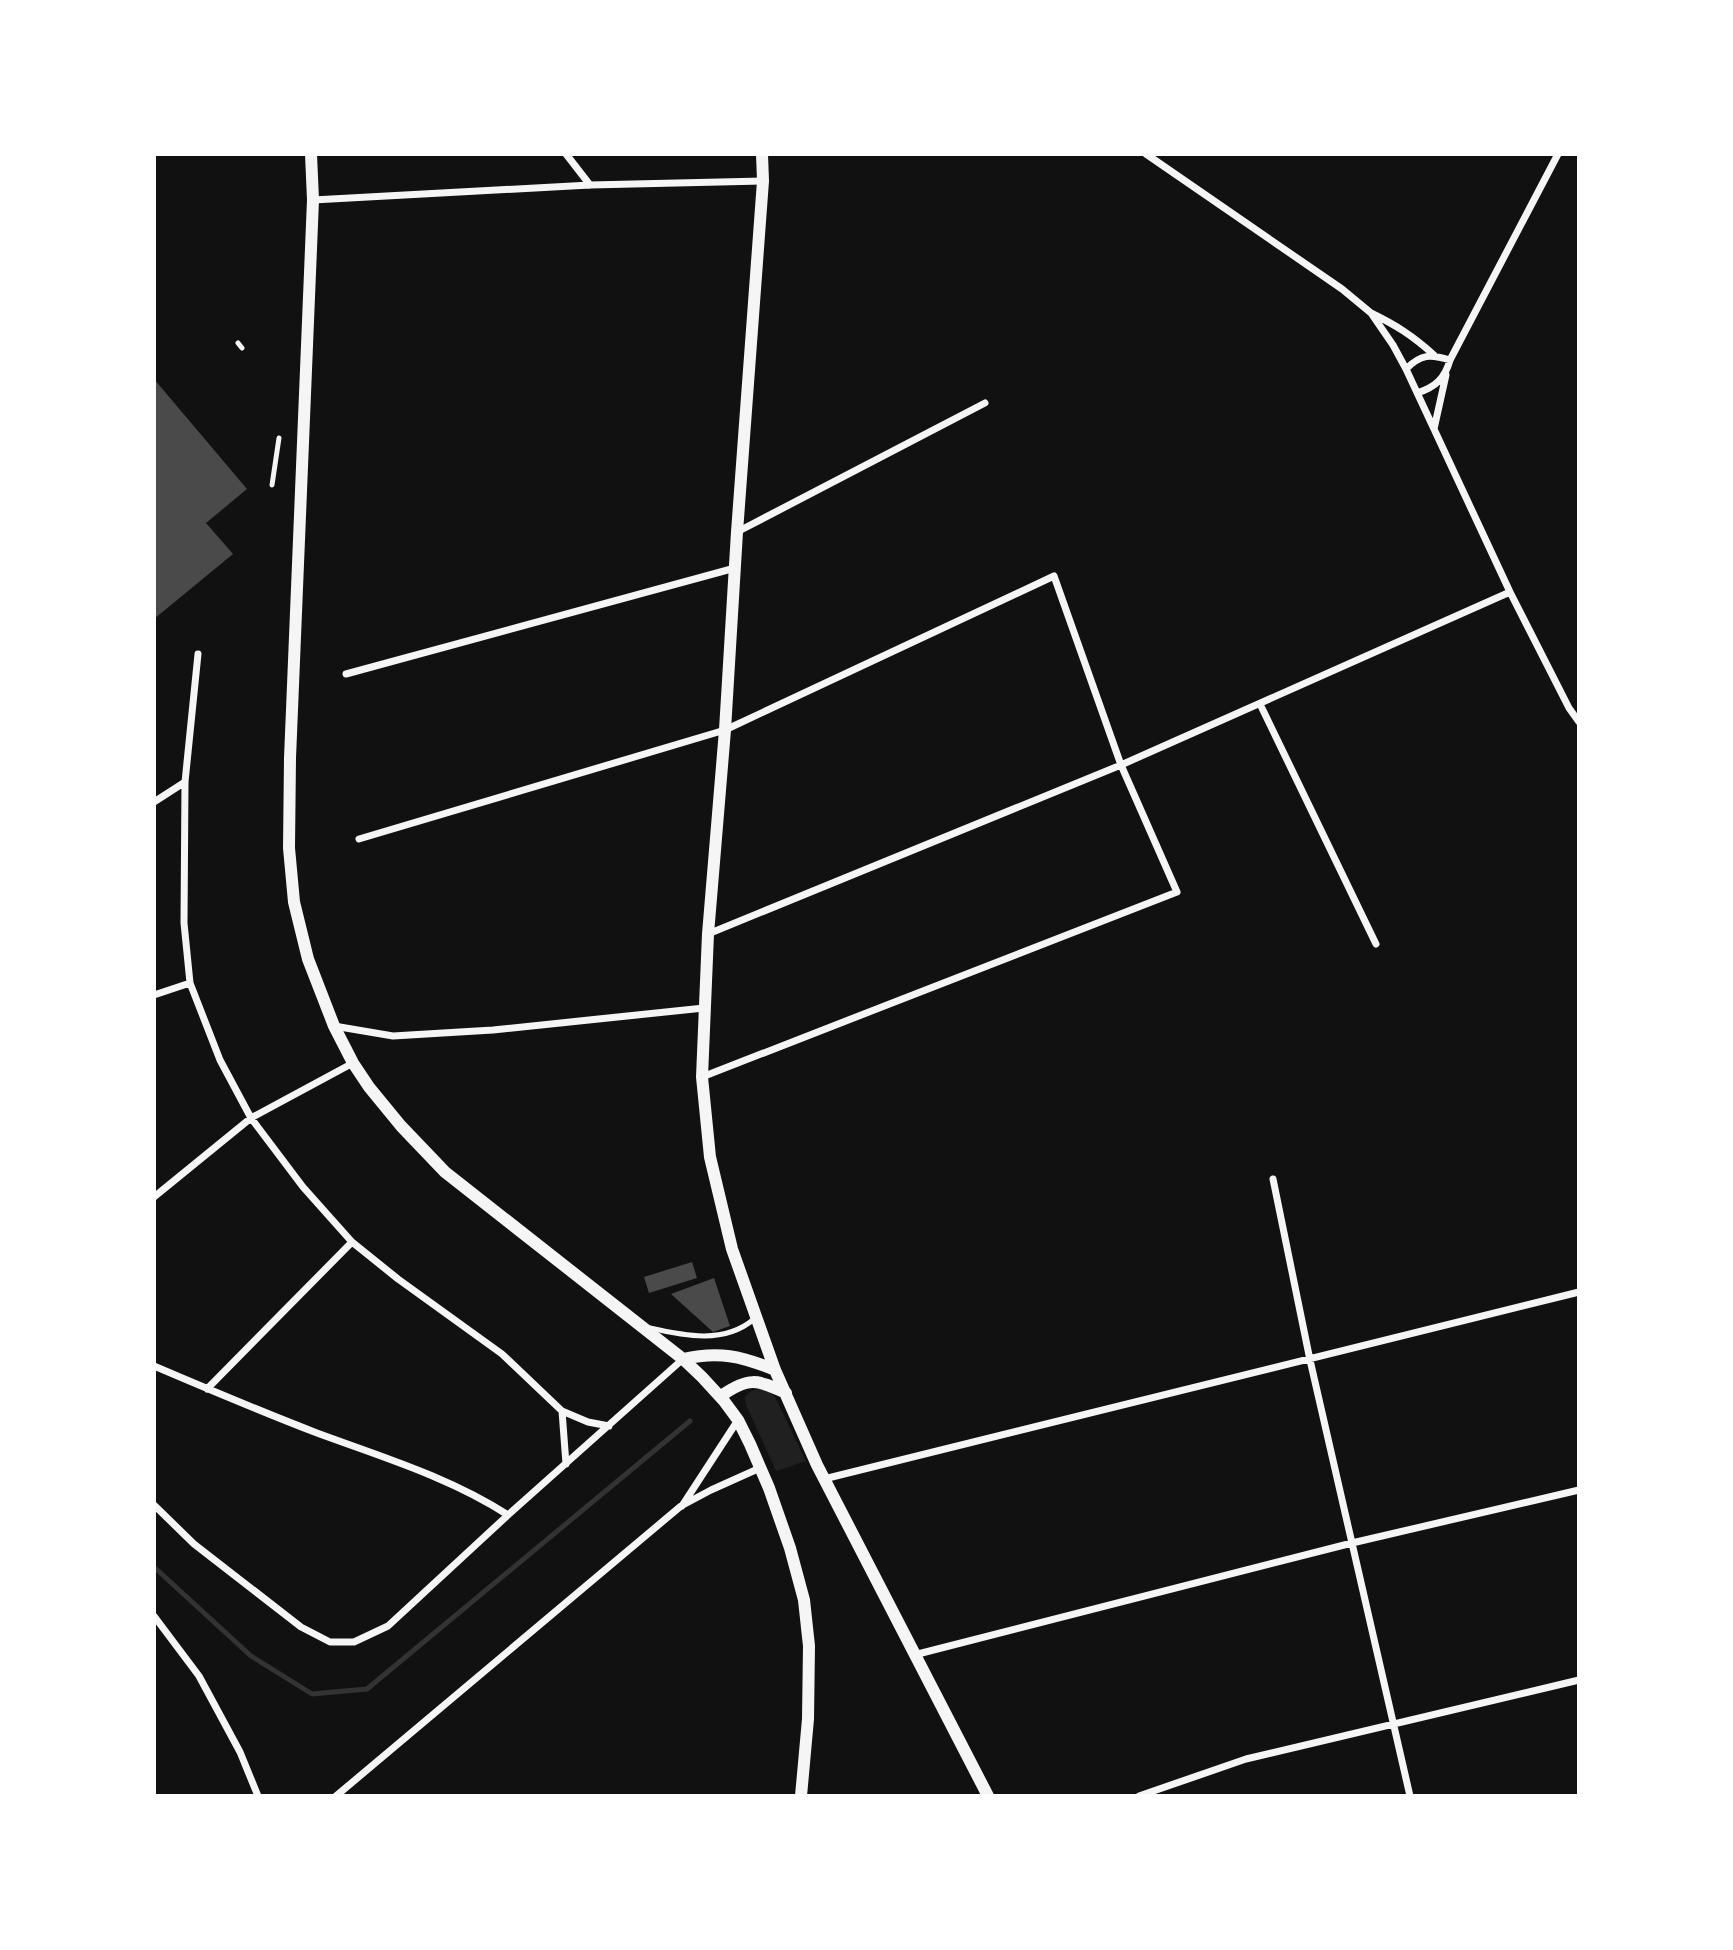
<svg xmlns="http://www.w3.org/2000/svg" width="1733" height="1950" font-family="'Public Sans',sans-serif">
<rect width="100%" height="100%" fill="#111"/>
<path fill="#202020" d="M759,1389l9,2 7,6 31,64 -30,10 -30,-66 -1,-8 6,-6z"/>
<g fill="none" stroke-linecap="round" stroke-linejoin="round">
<path stroke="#333" stroke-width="5" d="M154,1567l97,89 61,38 55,-5 323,-268"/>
</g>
<path fill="#4a4a4a" d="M154,379l93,110 -41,34 27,31 -79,65z
M692,1262l5,16 -48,15 -5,-16z
M714,1278l16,48 -17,6 -42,-38z"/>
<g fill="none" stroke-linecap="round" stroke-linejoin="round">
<path stroke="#f5f5f5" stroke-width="5" d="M238,343l4,5
M272,485l7,-47
M650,1328c35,8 75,16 104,-9"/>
<path stroke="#f5f5f5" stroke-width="7" d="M566,154l24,31
M1146,154l196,135 29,24 22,32 13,24 104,223 59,116 10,14
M313,200l277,-15 173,-4
M1371,313c25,12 42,23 63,42
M1406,369c15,-15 24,-15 44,-9
M1417,393c19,-6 28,-15 33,-33l108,-206
M1434,429l12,-54
M737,532l248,-129
M198,654l-13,128 -1,141 6,60 30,77 31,58 52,69 49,55 46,37 104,75 60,57 26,11 21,4
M346,674l389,-106
M1260,704l116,240
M154,802l31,-20
M359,839l366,-109 329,-154 67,189 56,127 -475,185
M708,934l413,-169 389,-173
M154,995l36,-12
M334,1026l59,10 100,-6 211,-22
M1273,1179l37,181 100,436
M154,1197l97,-79 102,-55
M154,1366c54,23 108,46 163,67 65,24 132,44 191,82
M207,1389l145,-147
M562,1411l4,53
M824,1479l755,-187
M154,1505l40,39 107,83 29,15h24l34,-16 120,-111 175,-156
M682,1506l56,-86
M154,1616l45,60 41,76 18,44
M914,1655l438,-112 227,-53
M336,1796l345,-290 30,-16 49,-22
M1139,1796l107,-37 333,-79"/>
<path stroke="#f5f5f5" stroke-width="12" d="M311,154l2,46 -23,558 -1,90 5,54 14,57 26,67 19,37 16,24 32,39 44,46 238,187 19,18 22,24 14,19 12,24 19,44 21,60 14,52 5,46 -1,73 -7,77
M762,154l1,27 -26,351 -12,198 -17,204 -6,143 8,80 22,92 43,121 42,95 171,331
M683,1359c36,-8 58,-3 92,11
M721,1396c27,-19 36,-17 65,-3"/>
</g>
<rect width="1733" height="1950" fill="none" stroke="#ffffff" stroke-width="312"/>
</svg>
